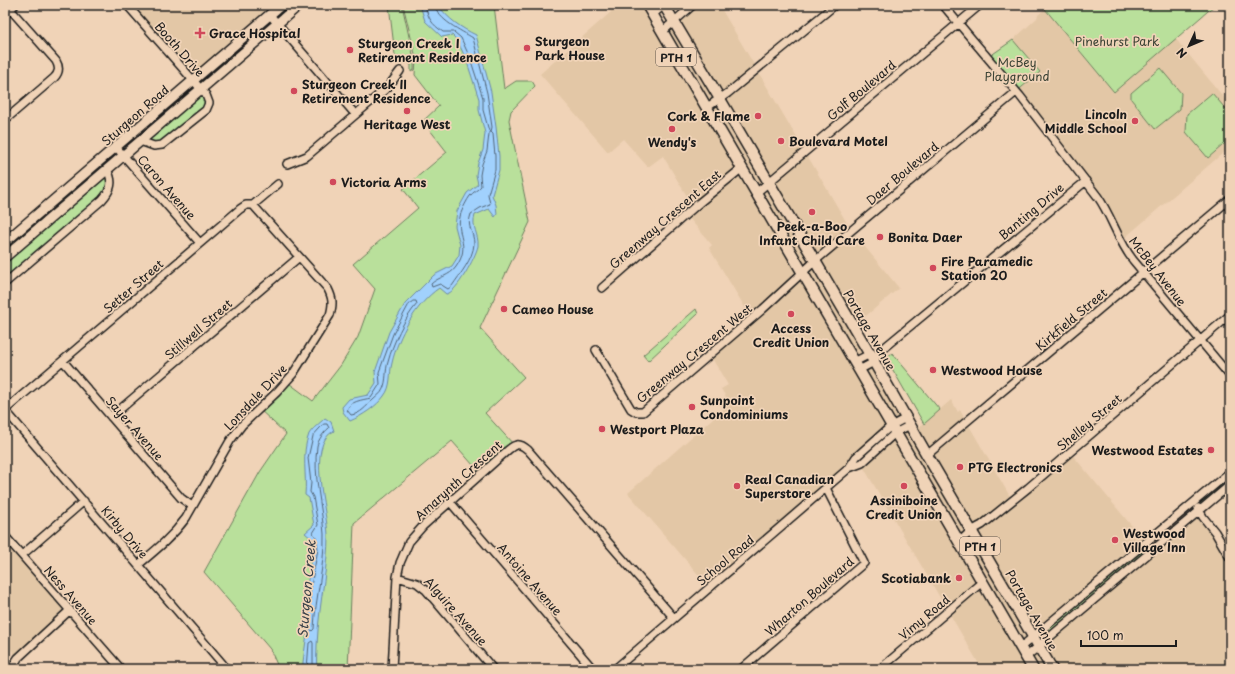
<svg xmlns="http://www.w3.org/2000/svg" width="1235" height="674" font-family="'Playpen Sans',sans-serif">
<rect width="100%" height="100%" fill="#f0d3b7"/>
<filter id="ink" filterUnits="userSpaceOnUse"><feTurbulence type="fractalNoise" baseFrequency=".025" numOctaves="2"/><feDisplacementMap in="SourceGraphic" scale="8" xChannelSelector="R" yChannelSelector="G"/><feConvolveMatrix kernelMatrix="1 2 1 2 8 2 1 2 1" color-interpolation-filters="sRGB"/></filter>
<g filter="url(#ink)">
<path fill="#e3c7a6" d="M127,5h154l-88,76z
M606,5h41l15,27 31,-27h26l132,225 48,58 -45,38 59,105 10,-7 28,-24 7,12 2,-2 52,90 58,-48 76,91 -113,95 166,-127 31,47v111h-248l-121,-206 -12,5 -140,119 -81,-94 102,-90 -9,-14 7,-4 -18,-30 42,-36 -43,-71 3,-3 -29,-34 8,-8 -28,-47 -15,11 -25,-28 -15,13 -68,-78 71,-62z
M1045,9l69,83 61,-54 55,67v42l-109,94 -14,-30 -91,-119 24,-20 -27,-32 24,-22 1,-3z
M5,539l60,73 -47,46 -13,-15z"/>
<path fill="#b9e09b" stroke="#6a7e5c" d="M389,5h13l12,54v11l-3,2v-7l-6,-6 -10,-4z
M403,5h91l10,84 12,-8h16l3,5 -24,25 -2,9 21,102 -50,106 44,49 -39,36 29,32 -33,29 -29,-33 -98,82 -6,146h-69l-9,-20 -66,-77 56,-100 26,-38 -27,-25 27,-28 27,20 28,-36 17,-28 17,-48 -22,-25 65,-56 -15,-19 44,-37 -24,-31 16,-15 -24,-31 1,-17z
M1050,5h165l-101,87 -69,-83z
M270,15l7,8 -76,66 8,14 -47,42 -22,-4 -33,28 3,22 -105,92v-41z
M1013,40l27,32 -24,20 -29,-34z
M1160,68l21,25 -1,16 -25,20 -24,-30v-6z
M1212,93l18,21v25l-22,19 -22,-26 1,-18z
M696,309l2,5 -50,47 -5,-6z
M892,353l48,57 -16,14 -38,-66z
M1230,472v13l-31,26 -5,-9z
M1142,546l6,9 -109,92 -6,-10z"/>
<path fill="#a1d1fd" stroke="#6c89a3" d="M420,5h18c10,14 23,23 38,30l15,57 5,35 3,29v14l-7,25 4,10 1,9 -2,3 -6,-8 -14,6c-4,12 4,19 3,31 -2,10 -22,48 -32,48l-7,-6c-23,16 -41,48 -47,75 -3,11 0,23 -8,33 -7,10 -22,20 -34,25l-7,-9 -1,-5 7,-8 19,-4 8,-12 -1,-11 14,-40 16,-28 29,-29 18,-9 7,-11 1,-10 -5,-19 2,-15 10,-18 11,-9 -2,-9 2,-12 5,-13 2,-17 -6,-23v-11l-13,-40 -9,-19 -5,-5 -10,2 -17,-16z
M325,418l6,4 3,9c-28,13 -7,79 -6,104 0,15 -2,31 -4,46 -3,21 -6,42 -7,64 0,8 -1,17 0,24h-14v-7l4,-29 -3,-11 3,-37 7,-37 -2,-9 -7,-6 9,-8 -5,-27 -4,-3c2,-20 -4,-41 4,-61 3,-5 11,-11 16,-16z"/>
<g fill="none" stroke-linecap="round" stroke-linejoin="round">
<path stroke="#516476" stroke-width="1" d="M425,5c4,15 6,18 18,27h11l7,6 9,20 13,40v12l6,21 2,1 1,-5 -5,-34 -14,-55c-11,-7 -36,-18 -38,-33
M491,132l2,2 2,22v14l-7,24 2,10 -10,4 -9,6c-5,14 3,17 3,30 -1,15 -14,30 -22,42l-4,3 -8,-5 -8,3 -1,-3c7,-7 19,-8 25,-17 16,-23 -2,-32 5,-54 2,-5 6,-13 9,-17 3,-4 8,-6 11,-10l-1,-11 2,-11 5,-13 2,-17z
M413,301h3l1,3c-13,15 -24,39 -29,58 -3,9 -1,18 -5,27 -2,5 -6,7 -10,11 -7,6 -12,14 -22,15l-4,-5c3,-9 15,-10 24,-12l9,-14 -1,-12 14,-38 15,-28z
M324,424h3l2,4c-5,4 -11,12 -12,18 -4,30 5,59 7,88 1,32 -9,64 -10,95l-2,2 -2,-2 -2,-8 3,-35 7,-37 -2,-12 -3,-4 5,-8 -5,-28 -3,-5 1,-9 -3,-25 5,-22z
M307,669l2,-26 3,-2 1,2v26"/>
<g stroke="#1c1c1c" stroke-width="10">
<path id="minor" d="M127,5l79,90 3,8 -3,7 -44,35 -8,1 -14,-5
M943,5l77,91 78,101c14,20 20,44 35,63l97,116
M5,14l10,-9
M270,15l85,99
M652,15l12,-10
M662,32l31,-27
M706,108l22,-15 107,-88
M5,120l49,-42c5,-5 6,-10 2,-17l-46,-52
M116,147l84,96
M287,164l20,-8 81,-69 12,-16
M756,193l224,-188
M5,283l97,-83c9,-10 12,-18 5,-30
M602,288l97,-85 43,-35
M596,350l35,59 5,3h7l120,-103 52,-48 201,-169
M63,361l118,137 11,8
M854,362l18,-9
M859,370l15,-8 6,-11 206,-170
M5,410l235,-201 6,-4h7l25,-21
M5,410l222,259
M111,417l187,-159
M927,455l303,-256
M849,468l7,-11 9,-8 26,-23 15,-8
M450,502l143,167
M1198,508l5,9 12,15 15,26
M5,536l116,133
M959,542l12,-11 11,-6 46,-37 202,-173
M22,555l62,-54
M138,565c18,-15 34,-28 48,-47l44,-77 12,-16 35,-33 16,-18 37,-59c3,-11 3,-16 -2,-26l-75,-84
M397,577l20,6 9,7 67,79
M1021,647l209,-175
M1026,657l204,-172
M11,669l7,-11 52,-48
M392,669l5,-92 3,-14 9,-21 14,-16 85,-76c8,-7 12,-7 20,0l146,168
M615,669l234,-201 13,-5 33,-30 15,-8
M741,669l123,-106 -38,-75
M880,669l102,-87"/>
</g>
<g stroke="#1c1c1c" stroke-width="12">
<path id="major" d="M5,242l276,-237
M5,257l294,-252"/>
</g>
<g stroke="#1c1c1c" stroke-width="13">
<path id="highway" d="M647,5l386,664
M664,5l56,94 149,254 58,102 125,214"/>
</g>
<use href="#minor" stroke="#f0d3b7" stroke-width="7"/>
<use href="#major" stroke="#f0d3b7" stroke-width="9"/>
<use href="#highway" stroke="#f0d3b7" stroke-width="10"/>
</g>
</g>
<g fill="#d1495b" stroke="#f0d3b7" stroke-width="1.5">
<path d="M198 27h4v4h4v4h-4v4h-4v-4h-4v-4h4z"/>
<circle cx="527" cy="48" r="4"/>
<circle cx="350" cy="50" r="4"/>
<circle cx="294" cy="91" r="4"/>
<circle cx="407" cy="111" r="4"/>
<circle cx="758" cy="116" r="4"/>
<circle cx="1135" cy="121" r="4"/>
<circle cx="672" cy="129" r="4"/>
<circle cx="781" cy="141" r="4"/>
<circle cx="333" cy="182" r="4"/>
<circle cx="812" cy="212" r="4"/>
<circle cx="880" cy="237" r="4"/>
<circle cx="933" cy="268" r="4"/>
<circle cx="504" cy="309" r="4"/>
<circle cx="791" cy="314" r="4"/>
<circle cx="933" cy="370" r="4"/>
<circle cx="692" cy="407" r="4"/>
<circle cx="602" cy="429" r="4"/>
<circle cx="1211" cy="450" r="4"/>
<circle cx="960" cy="467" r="4"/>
<circle cx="737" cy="486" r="4"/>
<circle cx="904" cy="486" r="4"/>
<circle cx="1115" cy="540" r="4"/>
<circle cx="959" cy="578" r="4"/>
</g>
<g text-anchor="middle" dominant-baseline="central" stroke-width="3.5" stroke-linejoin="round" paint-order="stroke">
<g fill="#f0d3b7" stroke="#5c534a" stroke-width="1">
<rect x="656" y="48" width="40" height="18" rx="3"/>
<rect x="960" y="537" width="40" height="18" rx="3"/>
</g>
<g font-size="11" font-weight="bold" fill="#1c1c1c">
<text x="676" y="57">PTH 1</text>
<text x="980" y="546">PTH 1</text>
</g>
<g font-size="12" font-weight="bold" fill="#1c1c1c" stroke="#f0d3b7" text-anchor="start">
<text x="209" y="33">Grace Hospital</text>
<text x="535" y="41">Sturgeon<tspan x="535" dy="14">Park House</tspan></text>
<text x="358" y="43">Sturgeon Creek I<tspan x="358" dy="14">Retirement Residence</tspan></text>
<text x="302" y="84">Sturgeon Creek II<tspan x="302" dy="14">Retirement Residence</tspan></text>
<text x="1127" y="114" text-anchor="end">Lincoln<tspan x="1127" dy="14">Middle School</tspan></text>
<text x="750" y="116" text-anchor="end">Cork &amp; Flame</text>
<text x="407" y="124" text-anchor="middle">Heritage West</text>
<text x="789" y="141">Boulevard Motel</text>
<text x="672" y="142" text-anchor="middle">Wendy's</text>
<text x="341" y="182">Victoria Arms</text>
<text x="812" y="226" text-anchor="middle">Peek-a-Boo<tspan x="812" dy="14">Infant Child Care</tspan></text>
<text x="888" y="237">Bonita Daer</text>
<text x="941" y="261">Fire Paramedic<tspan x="941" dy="14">Station 20</tspan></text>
<text x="512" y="309">Cameo House</text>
<text x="791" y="328" text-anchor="middle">Access<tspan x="791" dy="14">Credit Union</tspan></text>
<text x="941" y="370">Westwood House</text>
<text x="700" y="400">Sunpoint<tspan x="700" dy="14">Condominiums</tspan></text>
<text x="610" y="429">Westport Plaza</text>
<text x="1203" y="450" text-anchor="end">Westwood Estates</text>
<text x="968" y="467">PTG Electronics</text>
<text x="745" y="479">Real Canadian<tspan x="745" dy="14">Superstore</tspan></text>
<text x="904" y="500" text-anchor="middle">Assiniboine<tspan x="904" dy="14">Credit Union</tspan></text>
<text x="1123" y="533">Westwood<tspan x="1123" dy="14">Village Inn</tspan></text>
<text x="951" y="578" text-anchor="end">Scotiabank</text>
</g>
<g font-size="12" fill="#3b4335" stroke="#f0d3b7">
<text x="1117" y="41">Pinehurst Park</text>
<text x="1017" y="62">McBey<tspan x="1017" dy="14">Playground</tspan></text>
</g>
<g font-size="12" fill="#1c1c1c" stroke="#f0d3b7">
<text transform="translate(180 49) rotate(49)">Booth Drive</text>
<text transform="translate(861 90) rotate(-40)">Golf Boulevard</text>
<text transform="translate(135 115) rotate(-41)">Sturgeon Road</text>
<text transform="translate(902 173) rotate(-40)">Daer Boulevard</text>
<text transform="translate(167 187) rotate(49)">Caron Avenue</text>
<text transform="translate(1031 211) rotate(-40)">Banting Drive</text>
<text transform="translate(665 219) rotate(-41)">Greenway Crescent East</text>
<text transform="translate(1158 271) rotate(52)">McBey Avenue</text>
<text transform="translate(133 286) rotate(-41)">Setter Street</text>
<text transform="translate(1071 319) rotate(-40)">Kirkfield Street</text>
<text transform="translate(198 329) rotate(-41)">Stillwell Street</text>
<text transform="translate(870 330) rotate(60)">Portage Avenue</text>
<text transform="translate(694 353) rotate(-40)">Greenway Crescent West</text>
<text transform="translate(255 397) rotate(-47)">Lonsdale Drive</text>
<text transform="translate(1089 422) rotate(-40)">Shelley Street</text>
<text transform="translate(135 428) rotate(49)">Sayer Avenue</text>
<text transform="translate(458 480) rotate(-42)">Amarynth Crescent</text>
<text transform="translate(125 532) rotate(50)">Kirby Drive</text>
<text transform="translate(725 560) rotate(-40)">School Road</text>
<text transform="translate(530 579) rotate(49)">Antoine Avenue</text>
<text transform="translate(71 595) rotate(49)">Ness Avenue</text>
<text transform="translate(809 596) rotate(-41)">Wharton Boulevard</text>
<text transform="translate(1032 610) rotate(60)">Portage Avenue</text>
<text transform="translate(456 611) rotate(48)">Alguire Avenue</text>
<text transform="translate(924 617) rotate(-40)">Vimy Road</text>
</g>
<g font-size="13" font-style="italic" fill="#374049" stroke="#f0d3b7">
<text transform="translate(306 589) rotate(-85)">Sturgeon Creek</text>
</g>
</g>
<rect width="1235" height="674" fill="none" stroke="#f0d3b7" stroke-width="20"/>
<rect x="10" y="10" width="1215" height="654" fill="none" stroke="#1c1c1c" stroke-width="1.5" filter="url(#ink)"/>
<g transform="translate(1189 46) rotate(226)" stroke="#f0d3b7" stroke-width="3" paint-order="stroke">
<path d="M0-3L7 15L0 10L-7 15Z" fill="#1c1c1c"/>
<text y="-6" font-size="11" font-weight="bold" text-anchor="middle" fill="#1c1c1c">N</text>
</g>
<path d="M1081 640v6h95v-6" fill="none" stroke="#1c1c1c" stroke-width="2"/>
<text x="1087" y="640" font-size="12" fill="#1c1c1c" stroke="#f0d3b7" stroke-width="3" paint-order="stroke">100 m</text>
</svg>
